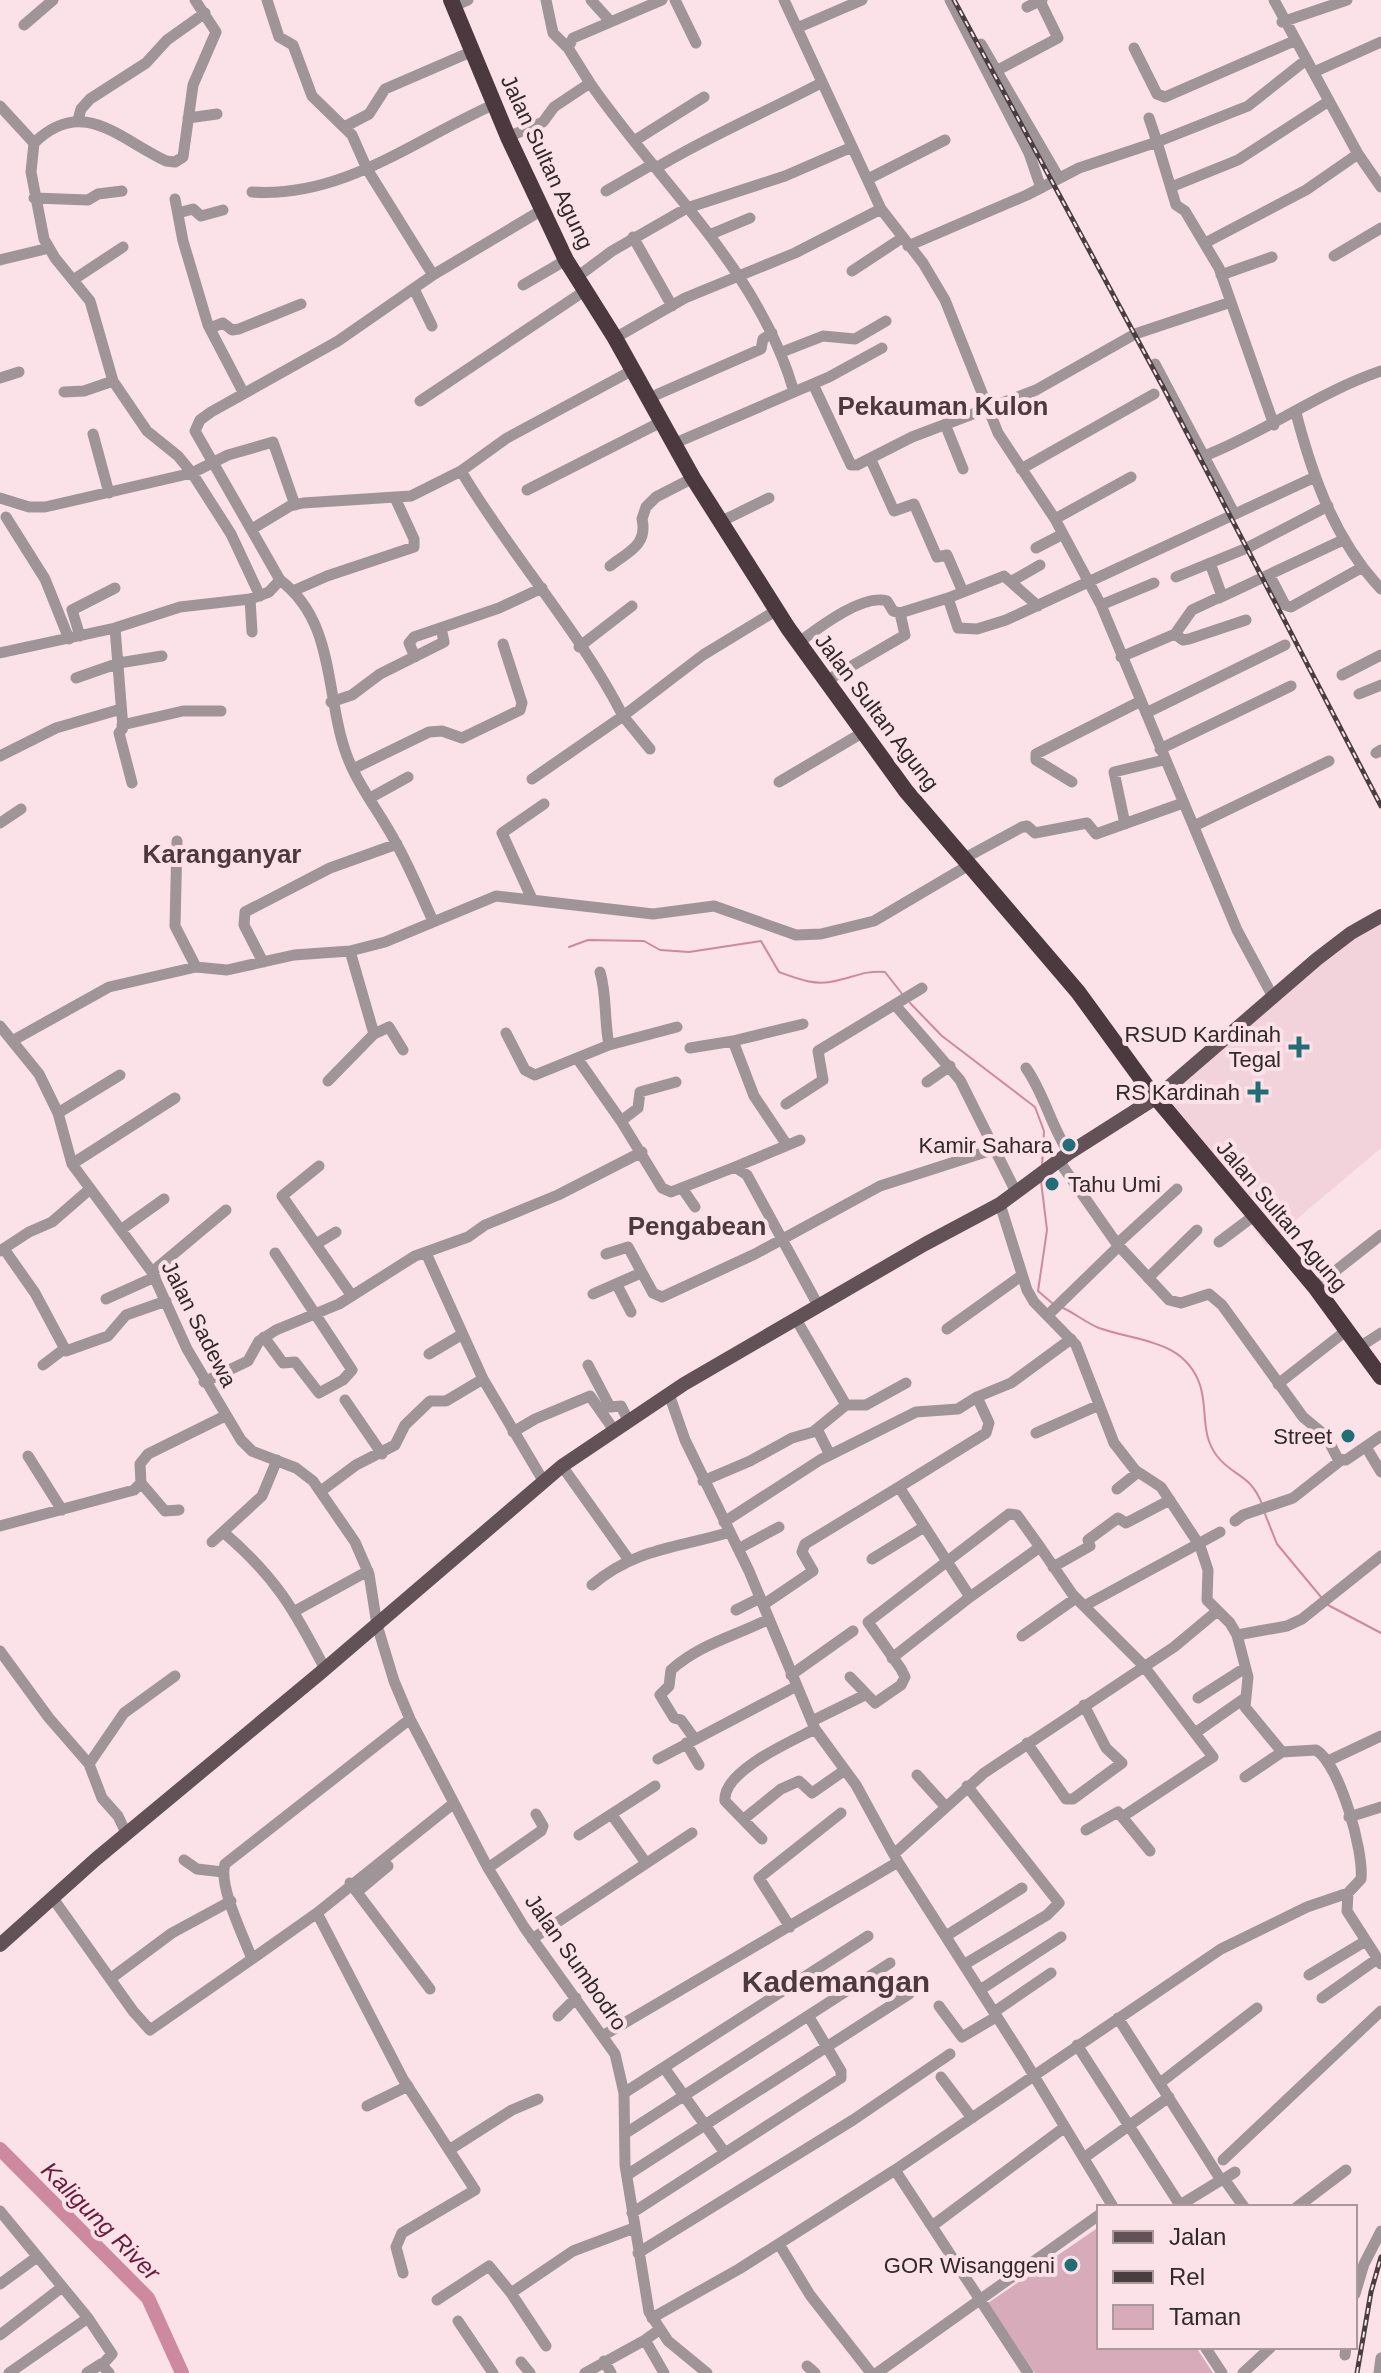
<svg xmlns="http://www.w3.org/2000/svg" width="1381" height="2373" font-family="Arial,sans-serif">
<rect width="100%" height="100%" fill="#fbe2e9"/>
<path fill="#f2d3db" d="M1381,918v230l-115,97 -107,-148 115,-100z"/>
<path fill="#d7abb9" d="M1099,2227v120h97l17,26h-178l-47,-70z"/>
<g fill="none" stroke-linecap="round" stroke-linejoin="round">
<path stroke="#cd899f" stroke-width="2" d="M569,947l19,-7 56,1 16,9 29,2 72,-11 18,31c19,7 37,14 56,9 19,-4 31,-11 50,-9l18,23
M910,1003l32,33 93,71 9,24 -2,36
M1041,1181l6,49 -9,61 14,12
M1061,1307c14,6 25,16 38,21 39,14 85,11 101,57 8,24 0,49 17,71 16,21 33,17 45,48
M1265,1514l12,30 44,53
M1328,1605l53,28"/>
<path stroke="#cd899f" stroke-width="14" d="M0,2149l148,149 34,75"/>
<path stroke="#9f9598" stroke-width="11" d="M195,0l21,32 -23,53 -10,72 -8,5 -9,-1c-48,-23 -84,-65 -132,-18l-3,29 13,67 11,19 35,43 23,80 34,50 31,25 14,17 39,61 29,62
M267,0l12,37 14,8 19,51 40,39 15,34 66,106
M546,0l7,33 15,15
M591,0l19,21
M675,0l21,43
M784,0l97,209 42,54 22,37 53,133 57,86 46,86 136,325 36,67
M950,0l79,153 12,35
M1274,0l84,154 23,33
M454,6l14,-6
M1027,7l15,-7
M1282,22l65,-22
M24,25l29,-25
M797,28l65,-28
M981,44l78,134
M1134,48l23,46 8,3 129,-56
M996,71l62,-33 -18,-37
M1314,72l67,-30
M590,83c69,100 170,188 204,309
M0,106l34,37
M188,118l29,-4
M1149,118l8,24 91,-36 58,-46
M78,120l3,-11 9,-10 56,-36 21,-23 38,-27
M346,126l23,-12 16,-25 88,-38
M508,137l35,-15 11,-15 36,-24 -22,-35 5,-10 89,-38
M634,141l70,-44
M656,168c53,-32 110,-56 165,-85
M868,179l77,-39
M1171,187l67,-27 91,-59
M606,191l47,-27
M252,192c92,6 163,-53 243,-88
M34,198l54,2 10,-6 24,-3
M175,199l8,42 25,84 35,67
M178,213l15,-4 8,7 22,-6
M709,235l41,-17
M633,237l39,69
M1205,243l101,-53 52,-36
M908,246l119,-51 52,-27 78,-26 19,63 9,6 34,57 55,157
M1334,256l47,-28
M0,260l49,-12
M852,271l50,-33
M1221,275l51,-18
M577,277l35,-26 75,-43 98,-32 67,-29
M73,280l50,-33
M523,285l43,-25
M414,289l18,37
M210,328l13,-5 9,7 7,-1 62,-25
M615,338l70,-40 110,-45 86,-44
M782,352l41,-16 32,3 31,-18
M1155,364l79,149
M0,378l19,-6
M813,384l38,81h6l55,-28 124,-47 99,-56 96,-32
M64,392l20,-1 29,-10
M649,398l112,-49 2,-10 9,-6
M420,401l166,-111
M1296,413c17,65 39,127 85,176
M945,424l18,45
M93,434l16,59
M673,444l156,-67 53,-29
M1204,456c62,-24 115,-64 177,-85
M871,460l23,51 20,-7 23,53 10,-2 16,37
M1021,469l133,-75
M461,471c49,83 119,160 162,245l80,-61 74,-45
M527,490l134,-68
M0,498l29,9h16l147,-34 36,-18 45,-13 22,63
M6,517l39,62 24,60
M1055,519l76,-42
M720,522l49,-24
M252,529l38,-23 13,-3 108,-7 50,-25 46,-33 126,-68
M1036,548l27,-14
M610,566c18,-14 38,-21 32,-47l4,-12 10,-10 37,-19
M1270,576l15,29 6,2 70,-39
M1176,577l71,-29 81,-42
M1012,581l28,-16
M293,591l34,-15 87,-29v-8l-18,-39
M948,598l56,-22 34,30
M1219,598l124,-58
M250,599l2,33
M1101,605l53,-22
M900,613l48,-15 10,30 19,1 29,-9 309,-143
M115,628l8,100 -4,5 13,50
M1175,634l8,6 6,-1 57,-19
M80,636l-8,-26 43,-22
M798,643c19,-14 65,-50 89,-42l6,10 7,2 5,22 -79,46
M579,647l53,-41
M0,653l115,-25 65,-21 70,-8 19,-7 11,-12
M415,657l-6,-14 5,-6 85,-29 43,-20
M1121,657l54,-23 17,-24 30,-14 -12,-33
M1342,675l39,-20
M76,678l43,-15 43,-7
M1359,694l22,-9
M331,702l21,-7 28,-21 64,-32 -3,-14
M1146,713l139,-68
M122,725l61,-14h38
M1160,749l131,-63
M1376,753l5,-3
M0,756l56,-28 65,-19
M353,769l76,-37 13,-1 20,7 58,-28 2,-7 -19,-59
M532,779l91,-63 27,33
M779,782l83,-49
M1072,782l-36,-22v-6l105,-53
M370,798l38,-21
M0,823l21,-14
M1125,824l-11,-52 50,-12
M1194,826l135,-65
M177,841l-2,85 21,41
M963,859l59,-32 5,-1 8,7 52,-10 9,11 87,-31
M532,899l-30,-66 42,-29
M433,921c-12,-26 -23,-53 -37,-78 -13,-25 -31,-48 -43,-73 -31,-63 -12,-144 -73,-190l-85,-149 5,-11 11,-8 127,-71 95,-66 109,-65
M350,951l24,83 15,-7 14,23
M263,962l-19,-37 1,-13 85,-44 67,-24
M600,972c7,23 4,48 9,73
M896,1006l64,74 56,112
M0,1026l39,48 19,39 14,51 80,108 35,77 54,91 11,11 44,17 17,13 42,61 14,32 8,51 17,56 16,38 78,149 36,59 91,127 9,39 1,72 24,147 19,29 39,32
M506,1033l19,37 10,5 74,-30 68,-18
M12,1041l97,-54 87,-20 31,3 67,-15 56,-4 35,-9 111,-46 157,18 61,-8 82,29 25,-1 53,-13 95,-56
M690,1048l43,-7
M577,1058l44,63
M1026,1068c19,27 25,59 43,85
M328,1081l46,-47
M676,1082l-36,10 -2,16 -17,13 41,67 9,4 64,-25 12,8 72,132
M927,1082l23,-16
M786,1104l37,-24 -5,-29 104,-63
M58,1113l62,-38
M787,1145l-33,-49 -21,-55 70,-17
M1059,1161l58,83 52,56 12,3 28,-9 13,11 81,112 23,19 12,23 8,1 35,-24
M72,1164l103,-66
M319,1166l-37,30 70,100
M735,1167l65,-27
M682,1188l13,19
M122,1229l42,-30
M1219,1242l36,-27
M316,1244l20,-12
M1117,1244l60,-55
M4,1249l31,44 31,58 42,-15 18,-21 40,-14
M0,1251l29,-19 23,-10 38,-33
M426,1253l57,126 61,103
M606,1254l22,-7 25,46 9,4 93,-43 125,-68 115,-37
M152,1272l74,-62
M1148,1278l49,-48
M617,1285l14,27
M1315,1287l66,-52
M593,1294l48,-21
M106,1299l49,-22
M1048,1315l71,-69
M797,1321l49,84h20l40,-22
M947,1329l74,-53
M264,1337l19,26 12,-1 24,31 24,-13 9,-10 -77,-117
M1361,1346l20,-13
M429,1354l32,-19
M43,1365l21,-16
M588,1365l22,42 11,-1 7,14
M204,1382l44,-21 11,-20 17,-11 63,-26 76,-48 53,-19 17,-12 73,-30 84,-43
M1278,1384l69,-54
M669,1394l16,46 64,131 66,158 41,56 42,77 124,194 90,149
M345,1400l37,54
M817,1429l13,26
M513,1432l22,-13 55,-23 24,34
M1036,1433l61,-27
M1366,1447l15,25
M28,1456l34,54
M562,1466l67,94
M703,1481l47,-20 42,-23 21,-6 33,-27
M141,1483l24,28 14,-1
M1117,1489l20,-16
M321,1491l35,-26 39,-20 10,-20 25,-24h16l37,-22
M1235,1521l8,-6 50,-17 47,-37
M724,1522l96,-62 96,-48 42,-3 19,-12
M0,1526l134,-36 7,-7 -1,-19 8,-10 77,-38
M223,1532c52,44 71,77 102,137
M212,1542l50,-46 15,-36
M738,1549l41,-22
M872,1559l52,-32
M1053,1567l37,-21 -2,-6 30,-22 8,5 44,-23
M592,1585c43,-37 86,-37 138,-53
M970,1597l70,-50 33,48 70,70 70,92 -91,60
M763,1605l50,-34 -11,-19 3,-8 94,-57
M1084,1606l136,-74
M736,1610l24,-12
M295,1611l73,-40
M1237,1635l50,-9 15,-7 79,-63
M1022,1636l54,-38
M0,1651l49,67 40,46 13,34 16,18 8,17
M892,1658l78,-61 -71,-110 87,-54 3,-10 -12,-26 34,-14 60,-44
M791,1675l62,-44
M850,1677l25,26 26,-18 4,-8 -4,-8 -33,-47 141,-108 8,1 23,32
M1198,1698l47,-30
M812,1721l53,-26
M1195,1733l50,-35
M694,1738l-13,-18 -7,-2 -14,-23 9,-9 2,-16c29,-26 62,-33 98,-51
M686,1743l13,22
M1027,1743l39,56h7l49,-36 -16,-15 -22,-43
M658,1759l137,-72
M1328,1761l53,-25
M89,1764l35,-51 51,-37
M917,1775l28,31
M1245,1777l37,-25
M612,1815l34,48
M1349,1817l32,-10
M745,1818l36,-29 18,-8 13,12 33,-23
M1086,1830l32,-18 32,39
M579,1835l76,-49
M762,1839l-37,-38c-3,-30 67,-60 90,-72
M894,1854l90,-81 190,-126 42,-35
M184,1860l13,9 26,3
M488,1868l53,-37 2,-5 -7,-12
M350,1883l80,106
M357,1892l31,-26
M1348,1893l-1,18 34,53
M52,1897l81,114 17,19 102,-71
M317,1913l-65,46c-8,-22 -34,-73 -27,-95l185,-145
M790,1927l-31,-49 82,-65
M946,1936l76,-48
M532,1939l160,-106
M965,1964l82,-49 12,-12 -92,-117
M1309,1975l55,-33
M110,1979l62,-46 59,-32
M980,1990l81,-53
M1322,1998l55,-39
M939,2006l23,31 34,-20
M994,2012l57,-39
M558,2016l18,-18
M1118,2018l103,162 -44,27
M604,2035l294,-173
M1077,2045l103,160
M665,2069l60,84
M941,2077l31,41
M1160,2083l97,-75
M624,2093l244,-157
M367,2106l41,-20
M626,2133l264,-170
M449,2150l63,-40 26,-11
M1085,2157l84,-60
M1223,2160l158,-149
M895,2170l133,203
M627,2175l282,-181
M1224,2179l11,-7
M1221,2180l3,-1 20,28
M1297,2207l49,-37
M0,2211l88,107 -79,55
M632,2213l209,-135v-7l-32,-54
M932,2226l133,-99
M779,2244l31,51 61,78
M638,2253l215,-133 97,-66
M403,2273l-7,-26 6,-14 73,-43 -72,-111 -86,-166 137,-110
M0,2284l37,-27
M511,2293l35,53
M1355,2294l9,-30 17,-33
M437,2300l52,-34 22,27 62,-42 61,-23
M88,2318l24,36 -10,11
M652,2318l87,-49 156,-99 326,-221 86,-42 41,-14 13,-14c3,-28 -21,-114 -45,-129l-34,2 -37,-45 3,-30 -11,-42 -7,-12 -23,-23 1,-30 -8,-24 -39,-59 -26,-17 -21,-27 -38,-98 -42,-43 -7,-12 -27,-86
M458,2321l35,52
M659,2330l-14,10 19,33
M0,2335l61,-47
M1205,2347l17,26
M1345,2355l1,-8
M604,2361l7,12
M521,2362l9,11
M807,2366l8,7
M87,2373l14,-9 8,9
M585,2373l60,-33
M877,2373l222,-158
M1243,2373l28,-26
M1379,2373l2,-15"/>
<path stroke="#625156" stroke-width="14" d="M0,1945l96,-86 223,-185 243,-208 122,-82 241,-140 75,-40 69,-51 88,-56 160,-138 34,-26 30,-17"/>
<path stroke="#4c393f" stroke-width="16" d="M451,0l57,137 58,123 49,78 78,140 95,150 118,163 172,201 70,96 167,199 66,90"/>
<g stroke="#483d40" stroke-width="5">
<path id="rail" d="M954,0l209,387 218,419
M1357,2373l14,-81 10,-35"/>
</g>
<use href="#rail" stroke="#fbe2e9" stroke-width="2" stroke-dasharray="6" stroke-linecap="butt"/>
</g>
<g fill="#236d77" stroke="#fbe2e9" stroke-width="3">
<path d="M1295 1035h8v8h8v8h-8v8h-8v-8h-8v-8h8z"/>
<path d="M1254 1080h8v8h8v8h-8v8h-8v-8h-8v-8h8z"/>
<circle cx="1069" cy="1145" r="8"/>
<circle cx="1052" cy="1184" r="8"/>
<circle cx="1348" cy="1436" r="8"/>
<circle cx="1071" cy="2265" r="8"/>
</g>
<g text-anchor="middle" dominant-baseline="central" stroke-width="8" stroke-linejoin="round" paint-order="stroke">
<g font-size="22" fill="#31282a" stroke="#fbe2e9">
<text transform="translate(547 162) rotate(65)">Jalan Sultan Agung</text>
<text transform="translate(877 712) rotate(53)">Jalan Sultan Agung</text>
<text transform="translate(1282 1216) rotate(50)">Jalan Sultan Agung</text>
<text transform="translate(199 1324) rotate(63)">Jalan Sadewa</text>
<text transform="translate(576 1962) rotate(55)">Jalan Sumbodro</text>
</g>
<g font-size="22" fill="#31282a" stroke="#fbe2e9" text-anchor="end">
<text x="1281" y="1034">RSUD Kardinah<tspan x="1281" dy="25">Tegal</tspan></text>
<text x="1240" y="1092">RS Kardinah</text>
<text x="1053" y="1145">Kamir Sahara</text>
<text x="1068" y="1184" text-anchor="start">Tahu Umi</text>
<text x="1332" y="1436">Street</text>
<text x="1055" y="2265">GOR Wisanggeni</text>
</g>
<g font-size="24" font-style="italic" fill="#6b1a3d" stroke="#fbe2e9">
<text transform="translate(101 2221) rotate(45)">Kaligung River</text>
</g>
<g font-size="26" font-weight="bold" fill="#4d3a40" stroke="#fbe2e9">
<text x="943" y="406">Pekauman Kulon</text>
<text x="222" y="854">Karanganyar</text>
<text x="697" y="1226">Pengabean</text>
</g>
<g font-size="30" font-weight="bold" fill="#4d3a40" stroke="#fbe2e9">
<text x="836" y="1981">Kademangan</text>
</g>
</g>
<rect x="1097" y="2205" width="260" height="144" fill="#fbe2e9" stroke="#aa989d" stroke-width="2"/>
<rect x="1113" y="2231" width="40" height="12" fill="#625156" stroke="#aa989d" stroke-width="2"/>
<text x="1169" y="2245" font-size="24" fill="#31282a">Jalan</text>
<rect x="1113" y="2271" width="40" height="12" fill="#483d40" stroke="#aa989d" stroke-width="2"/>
<text x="1169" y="2285" font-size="24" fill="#31282a">Rel</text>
<rect x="1113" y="2305" width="40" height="24" fill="#d7abb9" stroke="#aa989d" stroke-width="2"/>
<text x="1169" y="2325" font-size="24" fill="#31282a">Taman</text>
</svg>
